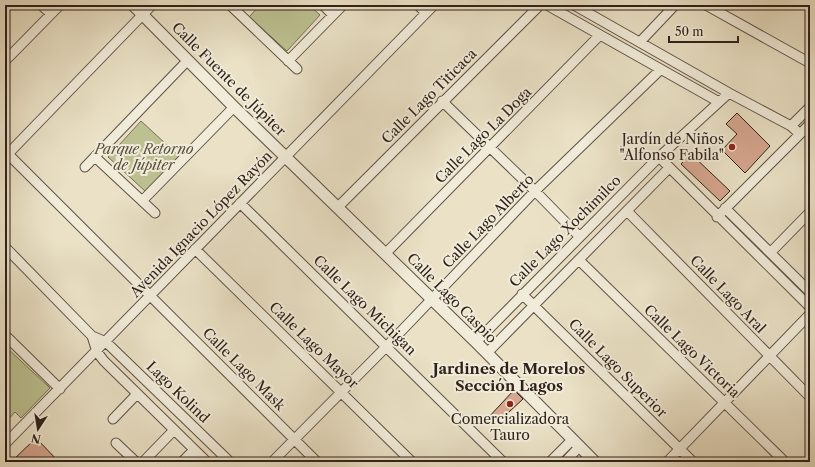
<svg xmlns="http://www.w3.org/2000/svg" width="815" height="467" font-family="'Libre Caslon Text',serif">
<rect width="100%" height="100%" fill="#eae1c6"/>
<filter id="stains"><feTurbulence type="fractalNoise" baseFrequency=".005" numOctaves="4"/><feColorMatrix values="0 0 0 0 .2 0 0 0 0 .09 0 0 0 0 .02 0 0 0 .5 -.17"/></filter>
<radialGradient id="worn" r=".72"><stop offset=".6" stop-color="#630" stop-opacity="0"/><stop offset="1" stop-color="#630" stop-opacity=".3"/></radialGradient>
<path fill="#bdc191" stroke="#767156" d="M260,5h49l11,10 -33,36 -38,-34z
M141,121l38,35 -33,36 -38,-35z
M5,346l45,42 -29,30 -6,-6 -10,11z"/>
<path fill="#d6a68f" stroke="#30211b" d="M737,113l33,33 -25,27 -23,-23 15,-16 -11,-10z
M691,154l39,37 -10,10 -39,-37z
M514,390l9,9 -29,27 -7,-7z
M36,438l23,24h-48z"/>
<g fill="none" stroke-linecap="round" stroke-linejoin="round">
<g stroke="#5e5146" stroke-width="11">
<path id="minor" d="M41,5l10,9
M230,5l67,64
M323,5l10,10
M418,5l8,8
M547,5l172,97
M574,5l155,88 62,33 8,7
M706,5l104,58
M640,42l35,-37
M5,61l55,-56
M288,61l55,-56
M442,101l93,90 44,45
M791,126l19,-19
M8,154l309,308
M5,157l147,-152
M95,157l60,56
M659,157l151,150
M85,167l103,-107
M142,201l92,-94
M240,203l263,259
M338,207l202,-202
M725,208l85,84
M627,211l183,186
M717,217l93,-93
M5,247l87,89 14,6 124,120
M195,249l217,213
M771,252l39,-40
M386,253l213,-217
M579,260l206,202
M522,294l171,168
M5,335l55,54
M92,336l5,16 7,9 103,101
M476,342l183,-185 70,-64
M487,353l182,-185
M113,419l24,-25
M116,443l20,19
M5,444l429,-439
M143,462l31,-32
M182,462l12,-12
M272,462l115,-116 148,-155 125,-121
M550,462l23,-23
M565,462l15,-16
M667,462l143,-148"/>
</g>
<g stroke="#5e5146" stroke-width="13">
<path id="tertiary" d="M133,5l101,102 242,235 119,120"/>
</g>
<use href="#minor" stroke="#f1ecda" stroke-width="9"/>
<use href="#tertiary" stroke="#f1ecda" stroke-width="11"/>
</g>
<g fill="#8f2418" stroke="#f1ecda" stroke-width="1.5">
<circle cx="732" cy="147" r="4"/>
<circle cx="510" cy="404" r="4"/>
</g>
<g text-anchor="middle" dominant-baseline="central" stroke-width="4" stroke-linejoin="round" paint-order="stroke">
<g font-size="14" fill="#30211b" stroke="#f1ecda">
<text transform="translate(229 79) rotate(45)">Calle Fuente de Júpiter</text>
<text transform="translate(429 96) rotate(-45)">Calle Lago Titicaca</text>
<text transform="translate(483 135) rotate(-45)">Calle Lago La Doga</text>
<text transform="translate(488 221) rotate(-46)">Calle Lago Alberto</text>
<text transform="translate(201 224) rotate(-46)">Avenida Ignacio López Rayón</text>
<text transform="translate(565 231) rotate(-45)">Calle Lago Xochimilco</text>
<text transform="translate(728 294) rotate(46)">Calle Lago Aral</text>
<text transform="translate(452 298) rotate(45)">Calle Lago Caspio</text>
<text transform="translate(365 305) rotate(44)">Calle Lago Michigan</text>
<text transform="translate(314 345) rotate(44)">Calle Lago Mayor</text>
<text transform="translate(692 351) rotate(44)">Calle Lago Victoria</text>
<text transform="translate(618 368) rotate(45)">Calle Lago Superior</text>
<text transform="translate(244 369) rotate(45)">Calle Lago Mask</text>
<text transform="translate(178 392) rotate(44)">Lago Kolind</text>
</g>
<g font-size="14" fill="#30211b" stroke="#f1ecda" text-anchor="end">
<text x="724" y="139">Jardín de Niños<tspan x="724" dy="16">"Alfonso Fabila"</tspan></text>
<text x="510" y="419" text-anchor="middle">Comercializadora<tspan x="510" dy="16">Tauro</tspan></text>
</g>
<g font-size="14" font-style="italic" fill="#5a513e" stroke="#f1ecda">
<text x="144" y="149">Parque Retorno<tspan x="144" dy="16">de Júpiter</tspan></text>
</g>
<g font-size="15" font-weight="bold" fill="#30211b" stroke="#f1ecda">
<text x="509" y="368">Jardines de Morelos<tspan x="509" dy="17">Sección Lagos</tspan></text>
</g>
</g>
<rect width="815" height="467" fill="none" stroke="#eae1c6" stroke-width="20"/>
<rect x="6" y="6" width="803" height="455" fill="none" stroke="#30211b" stroke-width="2"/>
<rect x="10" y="10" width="795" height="447" fill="none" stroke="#30211b"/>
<g transform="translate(38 429) rotate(192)" stroke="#f1ecda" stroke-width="3" paint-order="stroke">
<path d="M0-3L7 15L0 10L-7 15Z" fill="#30211b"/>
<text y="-6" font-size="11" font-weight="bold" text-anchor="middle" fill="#30211b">N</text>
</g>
<path d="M669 36v6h69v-6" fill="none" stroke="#30211b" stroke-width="2"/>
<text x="675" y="36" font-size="12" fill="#30211b" stroke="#f1ecda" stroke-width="3" paint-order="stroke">50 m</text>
<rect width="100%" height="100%" filter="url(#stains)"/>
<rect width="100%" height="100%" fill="url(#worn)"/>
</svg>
